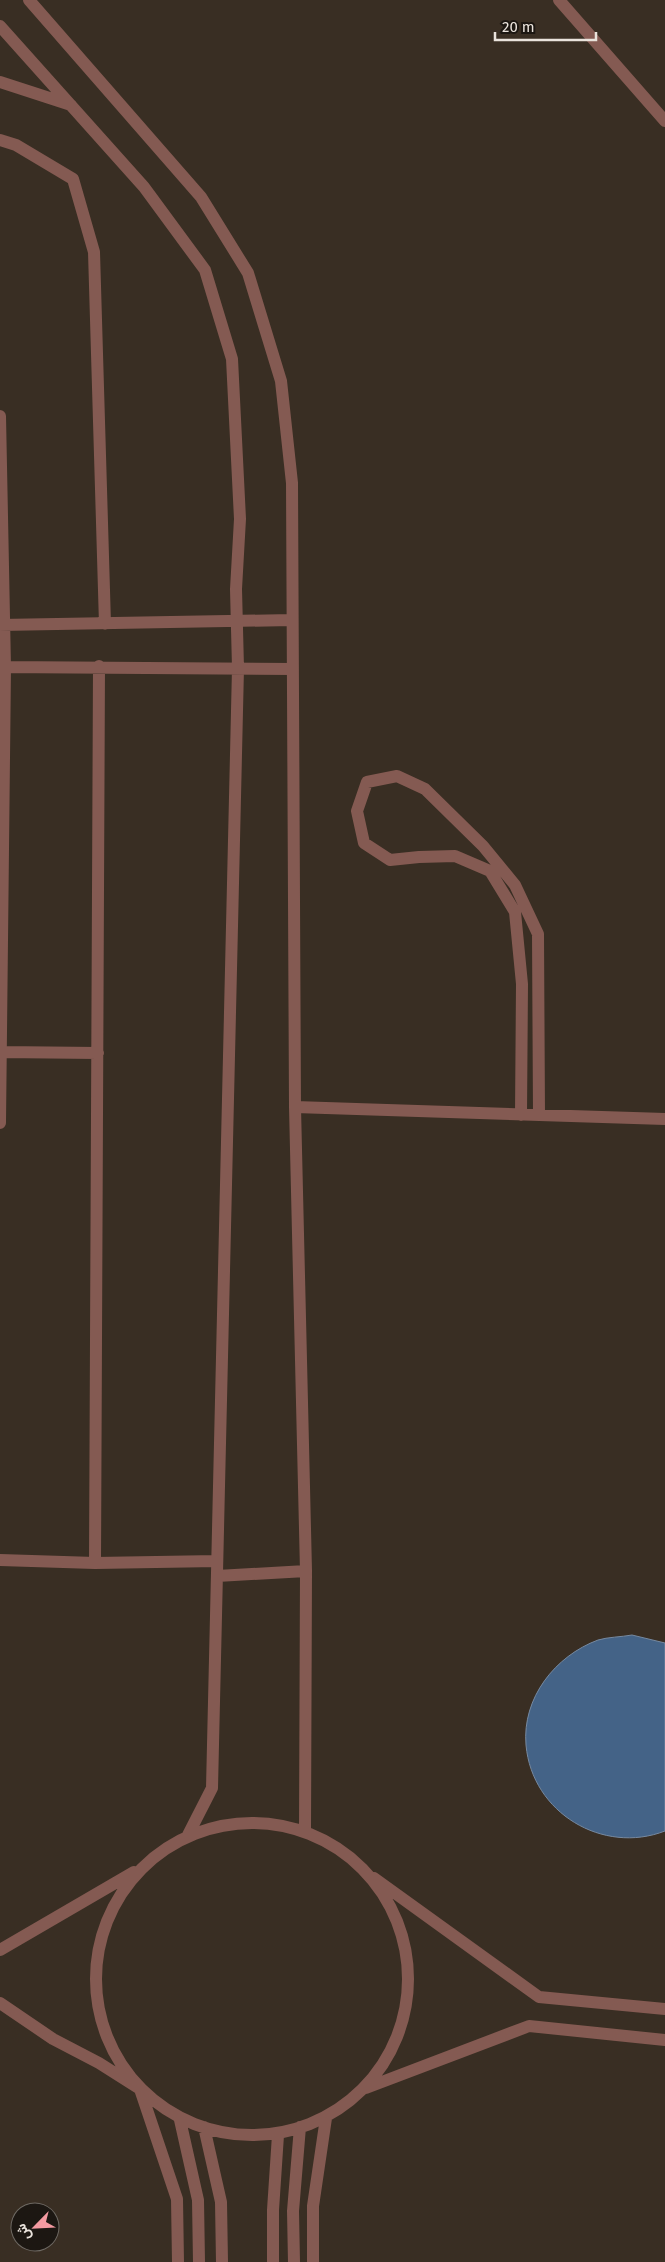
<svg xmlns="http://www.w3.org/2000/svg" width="665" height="2262" font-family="'Fira Sans',Vazirmatn,sans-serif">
<rect width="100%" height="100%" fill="#392e23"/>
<path fill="#446387" stroke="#7689a0" d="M632,1635l33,8v188c-62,24 -133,-18 -139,-86 -4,-47 29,-89 72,-105 10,-3 23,-3 34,-5z"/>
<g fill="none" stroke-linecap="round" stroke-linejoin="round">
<path stroke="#845a52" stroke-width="12" d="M29,0l172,197 47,76 33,108 11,102 3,624 11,464 -1,260
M559,0l106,121
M0,26l144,161 61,83 27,89 8,160 -4,70 2,79 -26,1120 -24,47
M0,82l71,23
M0,140l16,5 57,34 21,73 11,372
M0,416l5,251 -5,456
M0,625l292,-5
M0,667l293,2
M0,1052l98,1
M295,1107l370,12
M521,1115l1,-131 -7,-72 -25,-41 -35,-15 -36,1 -29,3 -26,-17 -7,-32 10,-29 30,-6 28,13 58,57 32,39 23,49 1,181
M0,1560l95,3 122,-2
M95,1563l4,-897
M217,1576l89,-5
M96 1979a156 156 0 1 1 312 0a156 156 0 1 1-312 0Z
M374,1878l165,119 126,12
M0,1950l134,-78
M0,2003l53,36 46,24 41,26 37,110 1,63
M366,2088l163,-62 136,14
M180,2120l18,80 1,62
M204,2127l17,75 1,60
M273,2262v-52l5,-75
M294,2262l-1,-51 7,-84
M313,2262v-56l13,-88"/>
</g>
<g transform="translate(35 2227) rotate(246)"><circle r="24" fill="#1c1712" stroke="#6e6963"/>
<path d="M0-4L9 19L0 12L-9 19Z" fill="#f49aa1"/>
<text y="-8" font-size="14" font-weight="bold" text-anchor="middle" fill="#eae3dc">ش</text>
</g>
<path d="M495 32v8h101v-8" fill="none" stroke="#eae3dc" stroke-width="2.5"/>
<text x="502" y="32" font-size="15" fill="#eae3dc" stroke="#1c1712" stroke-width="4" paint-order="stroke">20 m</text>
</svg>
